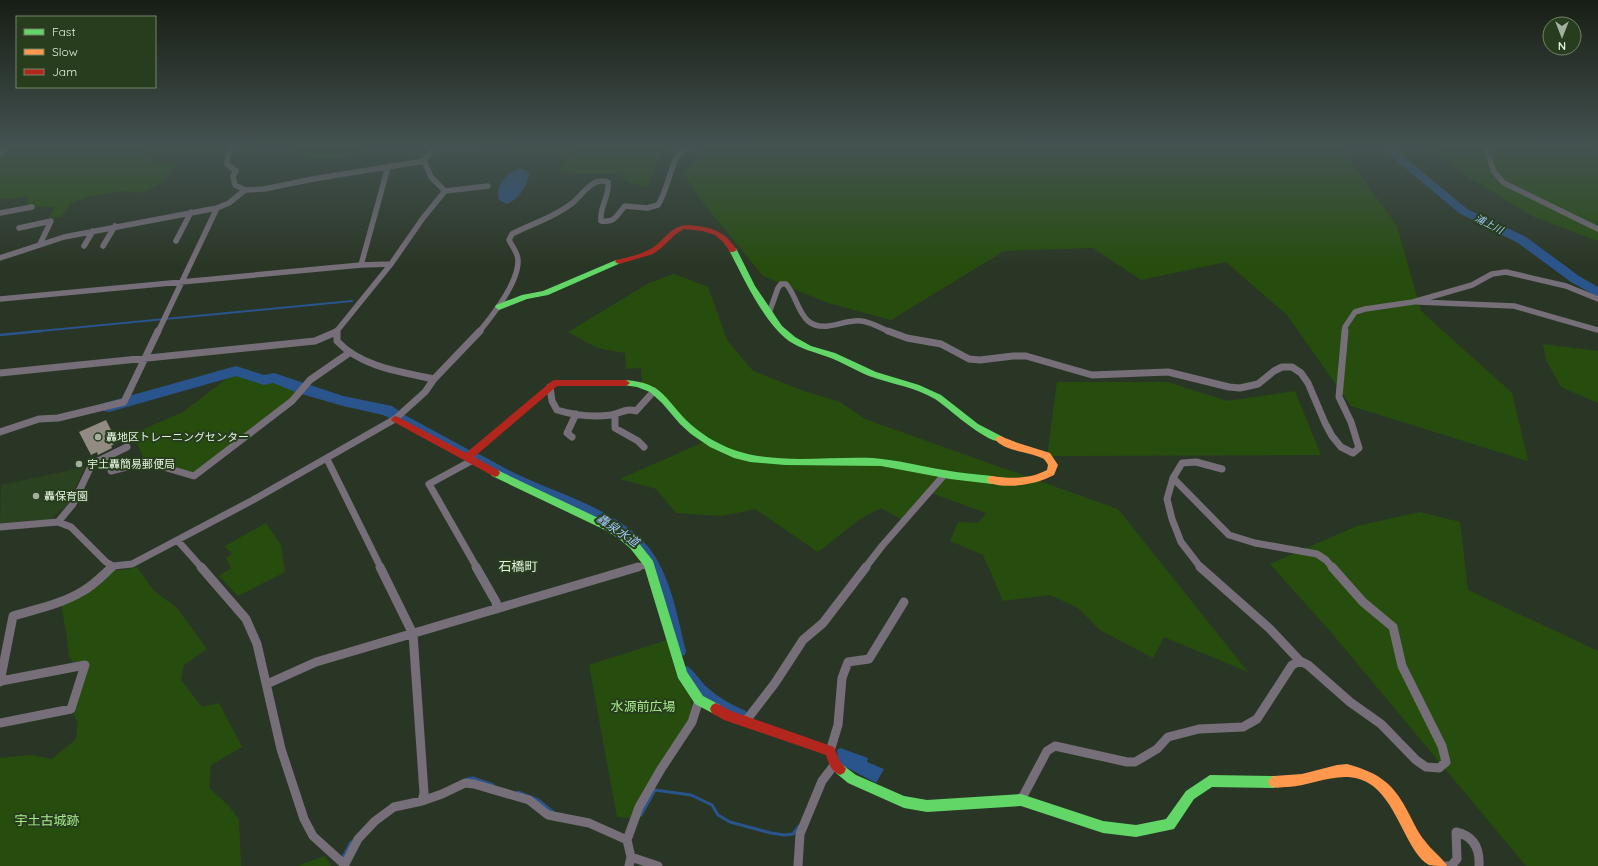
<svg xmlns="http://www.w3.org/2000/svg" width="1598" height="866" font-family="Quicksand,'Noto Sans JP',sans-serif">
<rect width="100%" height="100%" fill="#2a3625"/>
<path fill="#2a4220" d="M85,467l-18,39 -10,7 -6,6 -51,5 1,-39z"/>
<path fill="#264d0e" d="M4,145h137l-1,2 17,16 14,-1 4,2 -12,18 -23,11 -17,-2 -32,5 -20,7 -10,14 -12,1 6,-11 -27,-1v-10l-18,3 -10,-1v-49h7z
M293,145h87l-44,14h-21l-21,-11z
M584,145h82l-19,42 -18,-4 -12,-10 -27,1 -29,-2v-10z
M710,145h629l58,81 24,85 91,82 16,68 -177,-55 -64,-91 -61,-53 -85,18 -48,-32 -89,3 -113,69 -63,-17 -65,-27 -59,-72 -21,-31z
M1431,145h167v96l-64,-24 -73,-44 -24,-25z
M674,274l34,13 19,53 26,31 48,19 39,12 25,17 253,90 130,163 -84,-35 -11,21 -53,-28 -22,-22 -28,-13 -47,6 -20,-46 -33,-14 8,-19 20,1 8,-10 -60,-22 -25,28 -20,-11 -21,11 -42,33 -63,-43 -32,7 -47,-3 -20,-24 -36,-10 88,-39c-7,-6 -16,-12 -22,-18 -16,-17 -20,-33 -44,-40l-1,-14 -15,1 -1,-16 -28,-5 -29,-16 81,-49z
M1543,344l55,7v52l-37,-16 -15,-27z
M234,373l33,10 5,-4 26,11 -7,11 -97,72 -51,-16 -10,-23 50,-22z
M1057,382h111l59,19 68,-10 26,64 -274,1z
M1420,512l40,10 8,68 130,61v215h-72l-196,-235 -60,-67 87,-38z
M266,523l15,22 4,27 -47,24 -19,-20 12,-8 -5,-10 6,-4 -7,-8z
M137,567l16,23 24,18 30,41 -23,16 -3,15 21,27 17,-4 23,44 -31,18 -2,23 20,18 10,14 2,46h-241v-108l31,-3 21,4 24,-20 2,-16 -5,-11 16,-49 -14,2 -6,-8 -2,-20 -6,-33 52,-34h10z
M667,640c3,12 6,25 10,36 8,18 20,19 12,42l-53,87 -6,13 -13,-1 -28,-152z
M325,856l6,10h-34z"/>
<path fill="#29548c" d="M520,169l6,1 4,3c-4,13 -9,25 -23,31l-8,-4c-4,-15 7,-28 21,-31z
M840,748l28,10 -1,4 17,7 -8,14 -38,-20 -1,-13z"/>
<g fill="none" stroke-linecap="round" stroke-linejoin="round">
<path stroke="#29548c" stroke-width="2" d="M30,332l322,-31"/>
<path stroke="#29548c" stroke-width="2.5" d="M0,335l41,-4"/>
<path stroke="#29548c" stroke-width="3" d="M467,779l6,-1 20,7
M518,792l20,8 15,12
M641,815l14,-25 36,5 21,10 6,10 12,7 41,11 13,2 9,-1 6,-8
M342,859l9,-17"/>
<path fill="#29548c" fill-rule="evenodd" d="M401,413l70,38 2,2h4c16,8 30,17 46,24 44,20 108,38 133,81 17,29 22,62 30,93l-1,4 -4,1 -4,-1 -15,-56 -8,-26 -12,-19 -10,-11 -14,-11 -34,-19 -73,-33 -40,-21 -2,-3 -4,-1 -67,-37 -1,-2z
M686,666c7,2 15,17 22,22 11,10 24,17 38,23l2,4 -2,4 -4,2c-24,-10 -51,-25 -62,-50l2,-4z"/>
<path fill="#29548c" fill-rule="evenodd" d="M1384,145h10l6,8 67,56 59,28 53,39 19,11v10l-27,-15 -53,-39 -59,-30 -67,-56z
M236,366l28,9 10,-2 69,23 49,10 7,5 2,4 -2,4 -5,1 -11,-5 -40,-9 -45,-13 -25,-10 -9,2 -28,-9 -127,36 -5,-1 -2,-4 2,-4z"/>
</g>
<path fill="#918b84" d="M106,420l11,22 -6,4 1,2 -14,7 -1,-3 -6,3 -12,-23z"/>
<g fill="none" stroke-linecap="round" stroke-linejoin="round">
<path stroke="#766e78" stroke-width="5.5" d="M0,145l5,4 -5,6
M233,145l-5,10 -1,9 9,7 -3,5 2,9 10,5 19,-1 49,-10 111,-18 7,16 14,14
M1485,145l9,27 10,11 94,46
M445,146l28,2
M424,161l10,-13 13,-3
M0,213l32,-6
M19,228l32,-7 -11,23
M176,241l15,-29
M84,246l9,-15
M103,246l12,-20
M0,258l64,-21 153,-29 12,-5 16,-13
M361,265l27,-98
M0,299l361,-34 30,-1
M1418,302l96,4 84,24
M769,313l9,-25 3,-4h5c10,11 11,27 22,37 16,13 35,-2 53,0 10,1 20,7 29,11
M158,332l59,-124
M336,332l55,-68 32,-46 22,-27 43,-5
M479,332c14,-17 40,-50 39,-72 0,-7 -6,-14 -9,-20l3,-6c19,-10 41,-16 59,-30 11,-8 21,-28 37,-22 2,14 -9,25 -7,39 15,2 15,-6 24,-15l22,2 11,-3c10,-15 12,-40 21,-51 3,-3 9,-6 13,-9
M1345,332v-5l10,-15 10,-3 48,-7 59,-17 20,-11 14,-2 60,14 32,13"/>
<path stroke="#766e78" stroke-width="7" d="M337,331v10c24,26 64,31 97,38
M888,331l19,7 34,6 28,15 11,1 33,-4h13l66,19 76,-3 61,15 11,1 18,-4 16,-13 8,-4h10l9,6 7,10 17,40 7,13 9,11 12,6 6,-5 -8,-26 -12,-25 6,-66
M0,373l315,-32 21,-9
M550,387l2,14 5,9c16,5 37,7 54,5 10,-2 15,-7 25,-4l18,-20
M615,414v14l23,13 6,6
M0,432l39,-13 19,-1 66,-16 34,-71
M572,437l-5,-4 9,-19
M327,459l54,109
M473,460l-44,24 48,84
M111,471l35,-9 48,14 98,-75 18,-21 39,-27
M1173,478l9,-15 14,-1 26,7
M58,522l15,-18 19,-40 35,-17
M0,527l58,-5 13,5 35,35 7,4 19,-2 121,-64 142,-81 30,-27 9,-13 46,-48
M178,541l24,27
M111,568l2,-2
M635,568l14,-4
M865,568l17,-22 63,-72
M1201,568l-20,-26 -9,-23 -5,-20 6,-21 56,57 26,8 62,11 9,6 7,8"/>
<path stroke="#766e78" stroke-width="9" d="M201,567l45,52 11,25 24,105 23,70 9,17 31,28
M380,567l33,67 11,159 -2,8
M476,567l20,35 1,7
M1200,567l70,62 30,32
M1300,661l8,4 42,37 31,22 35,36 10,7 13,1 7,-6 -4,-16 -40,-80 -9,-39 -30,-25 -31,-35
M0,682l13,-66c23,-7 49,-12 70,-25 11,-6 20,-16 29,-24
M267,684l49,-22 322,-95
M745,722l30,-39 28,-43 20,-17 43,-56
M0,723l71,-14 14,-44 -84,16
M830,751l8,-26 4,-47 6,-16 21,-3 35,-57
M1021,800l26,-49 8,-5 72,16h8l22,-13 11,-12 31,-8 44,-2 14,-8 35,-54 8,-4
M631,857l27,9
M344,866l14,-27 17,-18 19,-14 28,-6 20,-7 23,-11 9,1 55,16 19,15 41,8 38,17
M629,866l2,-9 -4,-17 12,-33 22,-38 31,-47 7,-22
M798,866l2,-32 22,-53 13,-17
M1446,866h5l6,-7 -1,-27c18,4 24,17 23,34"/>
<path fill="#63d668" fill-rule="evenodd" d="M730,248h6l19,38 27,40 13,11 16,9 24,7 41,19 43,13 22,10 37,29 25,13 2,2 -2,2c-15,5 -55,-34 -68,-42 -20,-12 -44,-15 -66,-23 -14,-6 -27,-14 -41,-19 -14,-5 -27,-8 -39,-16 -25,-18 -46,-64 -60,-91z
M616,260h6l1,2 -75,33 -21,4 -28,11 -4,-3 1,-2 26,-10 21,-4z
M626,380c36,3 38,17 60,40 13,13 31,24 48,30 44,15 93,6 139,8 24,2 47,8 71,12 16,3 32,4 48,6l3,1 2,3 -2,3 -3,1 -42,-5 -69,-13 -96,-1 -35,-3 -16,-4 -24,-11 -19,-13 -11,-10 -18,-21 -12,-11 -13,-5 -14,-2 -1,-2z
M495,469l116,55 15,8 12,10 15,19 34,111 16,24 17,9 2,4 -2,4 -4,2 -21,-11 -17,-26 -34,-112 -14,-18 -12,-10 -13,-8 -113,-54 -2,-3 2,-3z
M840,763l16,12 48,21 23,4 94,-6 82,27 33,4 30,-6 20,-28 24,-16 64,1 4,2 2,4 -2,4 -4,2 -62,-1 -18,12 -20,30 -38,8 -33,-4 -82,-27 -94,6 -23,-4 -56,-25 -12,-10 -2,-4 2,-4z"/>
<path fill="#ff974d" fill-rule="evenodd" d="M1000,436l18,7 32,10 8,12 -4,10c-19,10 -45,14 -65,8l-2,-3 2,-3 3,-1c19,3 38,3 55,-6l1,-5c-1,-2 -3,-6 -6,-7 -12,-6 -39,-7 -47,-19l2,-2z
M1347,764c33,9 47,20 62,50 5,9 9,19 16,27 6,9 19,18 22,25 -5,0 -13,0 -18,-1 -21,-11 -31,-60 -56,-79 -27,-20 -56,-1 -85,1 -7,0 -12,2 -18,-1l-2,-4 2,-4 4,-2 28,-2 35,-9z"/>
<path fill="#b3261e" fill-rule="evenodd" d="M688,225c23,2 36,5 49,25l-4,2h-3l-7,-10 -8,-7 -13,-4 -18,-2 -8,5 -16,15 -7,5 -34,10 -4,-2 1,-2c12,-3 25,-5 36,-12 13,-8 19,-23 36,-23z
M555,380h71l4,3 -4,3h-69l-83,71 24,13 2,3 -2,3 -3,1 -103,-56 -1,-2 4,-3 3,1 68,36 86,-72z
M716,703l15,8 103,36 5,13 7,9 -2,4 -4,2c-9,-4 -11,-11 -14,-20l-102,-35 -12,-7 -2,-4 2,-4z"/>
</g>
<linearGradient id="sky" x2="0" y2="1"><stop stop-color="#171e14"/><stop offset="0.55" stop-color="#445251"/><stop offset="1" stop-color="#445251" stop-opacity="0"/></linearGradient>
<rect width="1598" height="266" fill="url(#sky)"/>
<g fill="#a3b09e" stroke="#273d1e" stroke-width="1.5">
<circle cx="98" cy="437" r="4"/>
<circle cx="79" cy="464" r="4"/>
<circle cx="36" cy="496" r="4"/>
</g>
<g text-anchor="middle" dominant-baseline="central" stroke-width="4" stroke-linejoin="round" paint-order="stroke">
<g font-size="10" font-style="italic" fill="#a2c8fe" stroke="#273d1e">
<text transform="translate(1489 224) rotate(27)">浦上川</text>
</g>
<g font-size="11" fill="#e4f2df" stroke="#273d1e" text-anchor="start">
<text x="106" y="437">轟地区トレーニングセンター</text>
<text x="87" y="464">宇土轟簡易郵便局</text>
<text x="44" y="496">轟保育園</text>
</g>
<g font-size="12" font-style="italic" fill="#a2c8fe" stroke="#273d1e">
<text transform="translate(618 530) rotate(34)">轟泉水道</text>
</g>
<g font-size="13" fill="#e4f2df" stroke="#273d1e">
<text x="518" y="566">石橋町</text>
</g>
<g font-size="13" fill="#a6ea89" stroke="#273d1e">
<text x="643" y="706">水源前広場</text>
<text x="47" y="820">宇土古城跡</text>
</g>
</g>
<rect x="16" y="16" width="140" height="72" fill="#273d1e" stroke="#73856b"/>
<rect x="24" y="29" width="20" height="6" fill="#63d668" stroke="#73856b"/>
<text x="52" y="36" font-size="12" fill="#e4f2df">Fast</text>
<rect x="24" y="49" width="20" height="6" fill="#ff974d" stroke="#73856b"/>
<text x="52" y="56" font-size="12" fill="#e4f2df">Slow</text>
<rect x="24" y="69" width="20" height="6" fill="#b3261e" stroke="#73856b"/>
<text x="52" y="76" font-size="12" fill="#e4f2df">Jam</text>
<g transform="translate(1562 36) rotate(180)"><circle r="19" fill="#273d1e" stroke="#73856b"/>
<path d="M0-3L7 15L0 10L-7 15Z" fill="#a3b09e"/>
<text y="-6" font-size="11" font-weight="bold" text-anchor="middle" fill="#e4f2df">N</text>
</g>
</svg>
